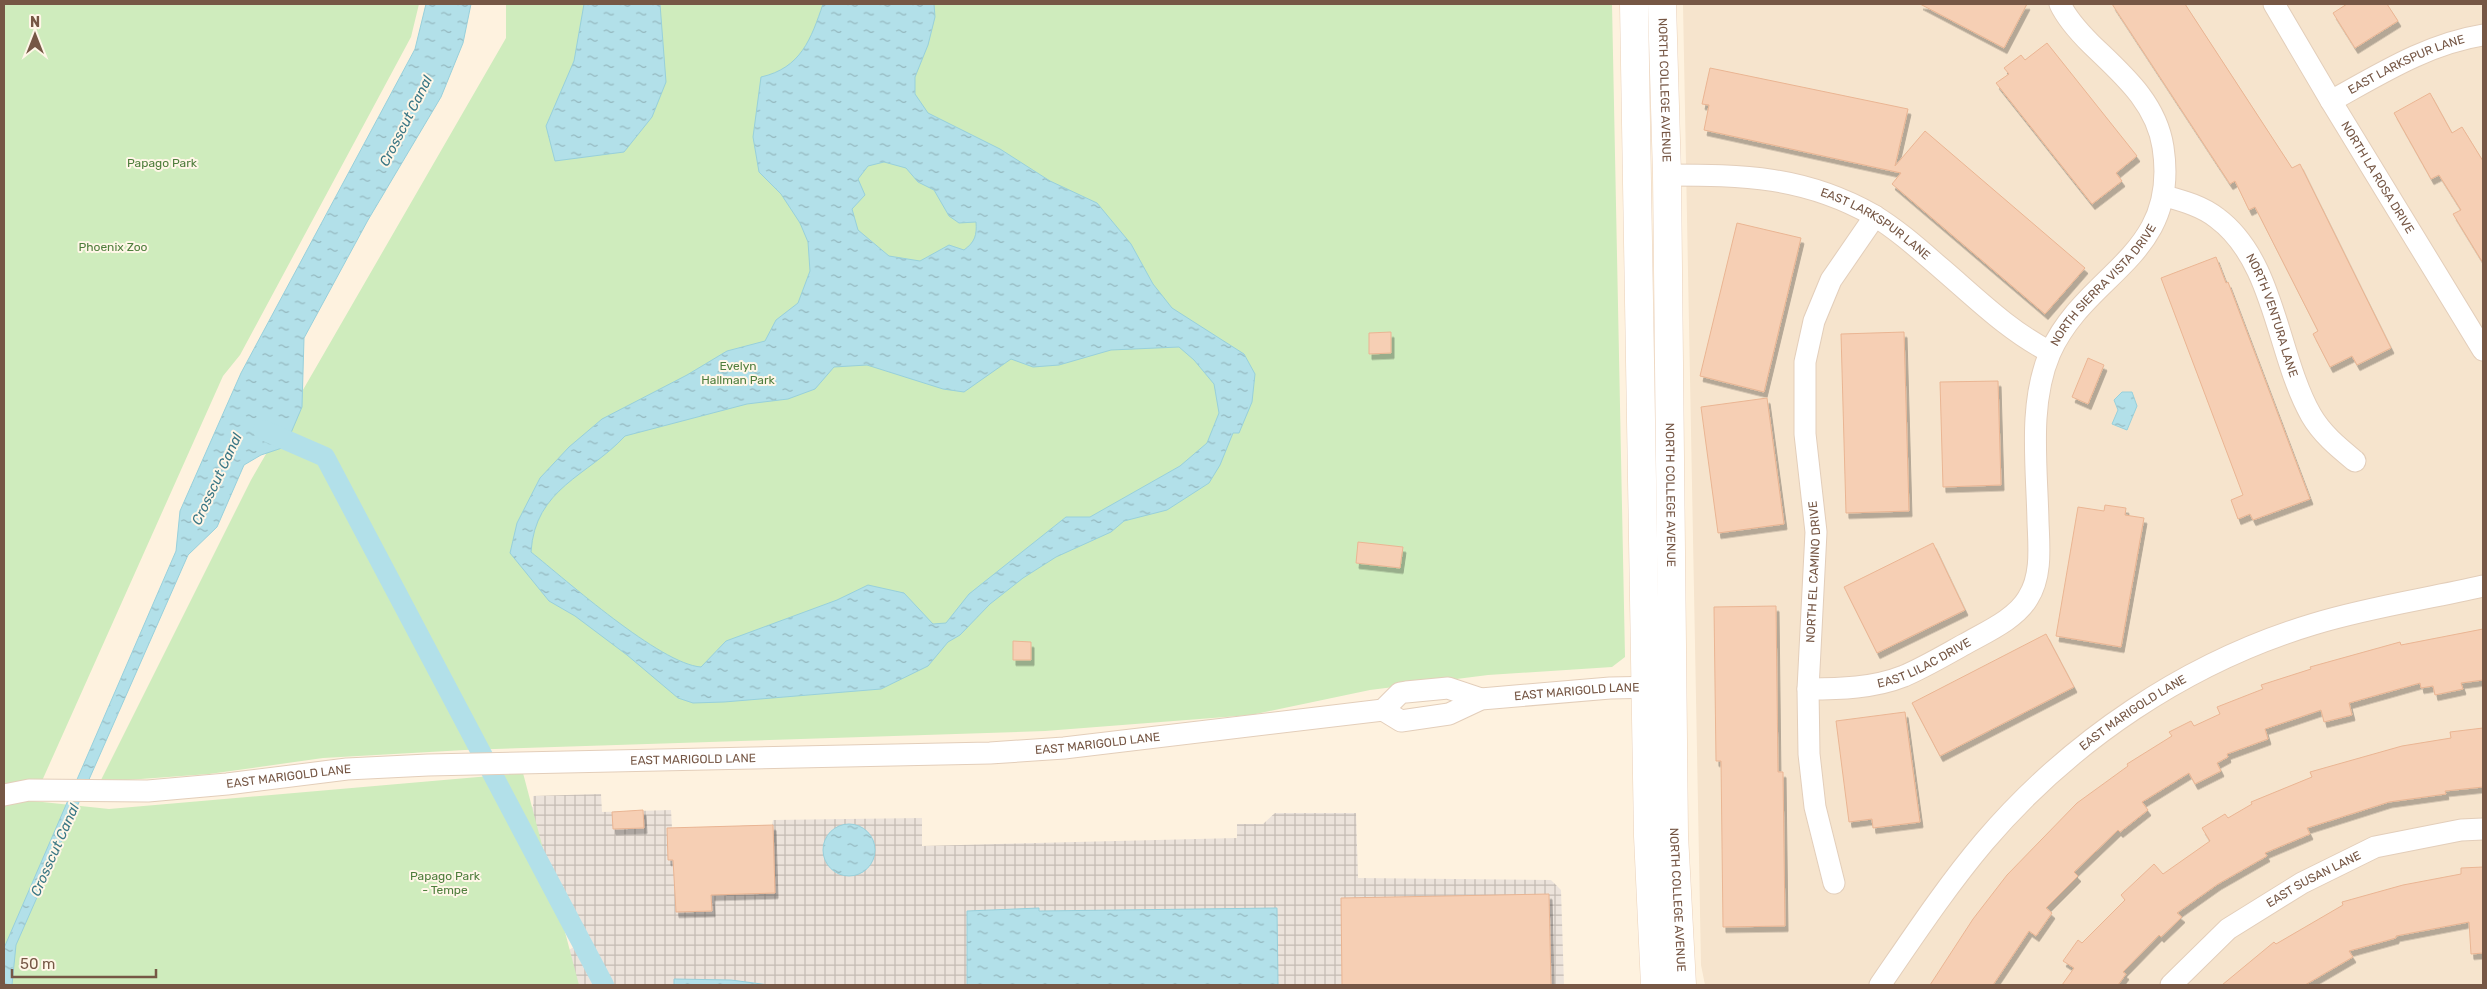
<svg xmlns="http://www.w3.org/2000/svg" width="2487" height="989" font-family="Rubik,sans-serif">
<defs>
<pattern id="industrial-grid" width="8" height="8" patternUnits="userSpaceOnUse" patternTransform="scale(1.25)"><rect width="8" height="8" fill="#ece3db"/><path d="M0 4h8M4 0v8" fill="none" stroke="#c4bbb3"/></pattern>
<pattern id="water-ripples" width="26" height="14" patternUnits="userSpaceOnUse" patternTransform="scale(1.25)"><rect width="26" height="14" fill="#b2e0e9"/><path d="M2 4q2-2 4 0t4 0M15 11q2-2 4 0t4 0" fill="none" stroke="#95b8bf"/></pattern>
<filter id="shadow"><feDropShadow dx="3" dy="5.5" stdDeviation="0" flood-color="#0004"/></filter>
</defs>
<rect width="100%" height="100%" fill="#fef2df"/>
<path fill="#f6e4cd" d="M1683,4h800v981h-778l-4,-20z"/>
<path fill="url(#industrial-grid)" d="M601,794l1,18 69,-2 1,18 100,-3 1,-5 149,-2v28l315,-8v-14h26l12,-11h81l2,65 193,2 10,10 3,95h-987l-17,-30 14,-8 -64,-119 12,-23 11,2v-11z"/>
<path fill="#cfecbd" d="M4,4h415l-8,33 -171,318 -17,21 -190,425 76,8 414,-36 56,212h-575z
M506,4h1106l13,653 -13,10 -124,8 -118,15 -119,25 -206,16 -580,19 -142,8 -114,16 -109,8 151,-302 255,-442z"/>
<path fill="url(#water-ripples)" stroke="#98d0db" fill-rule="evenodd" d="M426,4h45l-8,39 -22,54 -73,123 -64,118 -2,69 -17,40 -24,8 -17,10 -27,62 -29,28 -172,390 -4,40h-8v-37l172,-397 4,-40 61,-138 174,-324z
M584,4h76l6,78 -14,35 -28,35 -69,9 -9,-35 28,-65z
M823,4h111l1,13 -7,28 -13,32v17l13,19 72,36 50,32 47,22 34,41 22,40 19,24 72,46 11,20 -3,28 -13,31h-6l-13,32 -11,18 -42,27 -43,11 -13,11 -55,25 -33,21 -33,26 -30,31 -12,7 -20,24 -47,23 -157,13 -31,1 -15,-5 -51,-43 -52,-39 -26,-15 -39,-48 7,-30 23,-45 29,-31 33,-28 85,-44 40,-24 38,-10 11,-21 22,-17 12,-32 -2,-29 -8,-19 -19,-29 -22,-22 -6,-35 8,-60c40,-9 50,-38 62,-73zM884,162l22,6 12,14 16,8 15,26 10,7 17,-1c1,13 -1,20 -12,28l-15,-5 -29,16 -31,-5 -31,-26 -6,-21 13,-14 -7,-16 10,-13zM1179,347l15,13 20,24 5,29 -12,30 -27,23 -90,51h-24l-97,77 -23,29 -13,1 -29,-31 -36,-8 -31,15 -111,41 -25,26c-41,-3 -135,-87 -170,-115 4,-64 57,-76 94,-116l122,-32 41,-5 27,-10 19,-22 33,-2 76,24 21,3 47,-33 22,8 26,-2 52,-15z
M2122,392h10l5,14 -10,24 -15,-6 6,-14 -4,-10z
M823 850a26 26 0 1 1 52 0a26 26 0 1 1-52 0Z
M1039,908v3l238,-3 1,77h-311v-74z
M674,979l57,1 38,5h-95z"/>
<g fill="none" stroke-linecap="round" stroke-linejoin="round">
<path stroke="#b2e0e9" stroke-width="20" d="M263,430l62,27 279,528"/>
</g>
<path fill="#f6cfb4" stroke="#eab593" filter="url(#shadow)" d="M1920,4h107l-23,44z
M2112,4h73l107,164 8,-4 91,184 -34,17 -5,-9 -22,11 -17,-33 5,-3 -63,-124 -6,3 -14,-29 -5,3z
M2347,4h40l11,17 -43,27 -22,-35z
M2047,43l90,113 -21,17 6,8 -30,23 -96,-121 13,-9 -5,-6 17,-13 4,5z
M1710,68l198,41 -13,57 30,-35 160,137 -40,46 -153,-130 9,-11 -197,-43 5,-25 -7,-1z
M2430,93l22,40 10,-6 21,34v102l-30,-49 8,-4 -22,-35 -8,4 -37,-66z
M1737,223l64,15 -37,154 -64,-16z
M2216,257l10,26 2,-1 82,217 -57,21 -3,-6 -12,5 -7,-19 12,-5 -82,-217z
M1391,332v21l-22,1v-21z
M1904,332l5,179 -63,2 -5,-179z
M2088,358l16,7 -16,39 -16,-7z
M1998,381l3,104 -58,2 -3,-105z
M1767,398l17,126 -66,9 -17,-126z
M2105,505l21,3 -1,7 19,3 -23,129 -65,-11 22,-129 26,4z
M1358,542l45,5 -3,21 -44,-5z
M1933,543l32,67 -88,43 -33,-66z
M1776,606l2,166h5l2,154 -62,1 -2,-166h-5l-2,-154z
M2483,629v51l-22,3 2,6 -28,6 -2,-9 -12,2 -1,-5 -71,20 3,12 -28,7 -3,-12 -56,19 3,10 -41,15 1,3 -11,6 4,8 -26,13 -6,-11 -47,29 6,8 -28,22 -2,-2 -44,42 4,4 -32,32 6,5 -16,23 -7,-5 -36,54h-63l43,-66 34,-44 70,-72 51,-37 -1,-2 45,-28 -3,-4 22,-11 3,5 26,-12 -3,-7 46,-18 -2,-4 50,-16 -1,-2 90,-25 1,3z
M2046,634l28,53 -134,69 -28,-53z
M1013,641l18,1v18h-18z
M1905,712l15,110 -47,6 -1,-9 -23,3 -13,-101z
M2483,728v59l-38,4 1,3 -57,8 -82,26 3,6 -45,19 2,3 -49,28 -41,29 5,4 -21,20 -2,-2 -36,37 3,2 -8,11h-56l12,-17 -11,-7 15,-21 4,3 43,-43 -4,-5 33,-31 9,10 47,-33 -8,-13 23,-14 3,4 24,-14 -1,-2 61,-25 -2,-5 92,-26 49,-8 -1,-6z
M643,810l1,18 -31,1 -1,-17z
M773,825l2,68 -64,2 1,16 -36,1 -3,-52h-5l-1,-32z
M2483,867v86l-12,1 -2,-32 -73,14v2l-47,13 4,6 -48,28h-83l52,-43 2,2 67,-39 -1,-3 61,-17 58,-11v-6z
M1549,894l2,91h-209l-1,-87z"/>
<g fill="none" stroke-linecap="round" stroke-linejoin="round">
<g stroke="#e3ceba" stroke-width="23">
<g id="street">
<path id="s1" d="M2274,4l57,97 152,249"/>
<path id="s2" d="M2331,101c49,-27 96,-57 152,-66"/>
<path id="s3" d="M1667,175c76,0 137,1 206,40 25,15 47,35 69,54 35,30 67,62 108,83"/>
<path id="s4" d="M2165,196c18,5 37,10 52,22 58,43 60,137 94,197 11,19 27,32 44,46"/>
<path id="s5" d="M1808,689c32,0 66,-1 96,-13 21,-9 41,-21 61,-32 21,-12 51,-25 63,-46 14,-22 11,-51 10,-76 -1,-55 -10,-118 12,-169 36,-81 130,-96 113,-206 -7,-45 -41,-73 -72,-103 -12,-12 -24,-25 -31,-40"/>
<path id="s6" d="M1383,710l18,11 48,-7 32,-15 129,-11 50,-1"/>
<path id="s7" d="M4,795l25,-5 119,1 79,-7 120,-15 81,-4 562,-12 74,-5 319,-38 17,-17 6,-1 42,-4 33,11"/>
<path id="s8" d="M1834,883l-19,-76 -6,-53 -1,-65 8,-157 -11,-98v-72l9,-41 17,-41 44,-64"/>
<path id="s9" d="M1880,985c33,-48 66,-98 104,-143 86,-101 203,-180 330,-218 55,-17 113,-25 169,-38"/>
<path id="s10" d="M2171,985l57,-56 74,-46 73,-36 86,-17 22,-1"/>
</g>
</g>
<g stroke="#ead1ba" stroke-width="29">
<g id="secondary">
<path d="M1634,4l14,832 7,149"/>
<path id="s11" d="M1662,4l5,171 7,660 8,150"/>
</g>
</g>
<use href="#street" stroke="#fff" stroke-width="21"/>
<use href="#secondary" stroke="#fff" stroke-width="28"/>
</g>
<g text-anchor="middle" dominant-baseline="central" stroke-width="4" stroke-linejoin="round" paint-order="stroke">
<g font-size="12" fill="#765745" stroke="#fff6e7">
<text stroke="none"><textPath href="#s2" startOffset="84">EAST LARKSPUR LANE</textPath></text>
<text stroke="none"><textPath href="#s11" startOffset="86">NORTH COLLEGE AVENUE</textPath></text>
<text stroke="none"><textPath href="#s1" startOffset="202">NORTH LA ROSA DRIVE</textPath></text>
<text stroke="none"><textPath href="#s3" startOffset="219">EAST LARKSPUR LANE</textPath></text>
<text stroke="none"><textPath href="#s5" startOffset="581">NORTH SIERRA VISTA DRIVE</textPath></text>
<text stroke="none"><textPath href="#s4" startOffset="171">NORTH VENTURA LANE</textPath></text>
<text stroke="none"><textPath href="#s11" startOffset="491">NORTH COLLEGE AVENUE</textPath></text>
<text stroke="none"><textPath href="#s8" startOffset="314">NORTH EL CAMINO DRIVE</textPath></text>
<text stroke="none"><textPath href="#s5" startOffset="121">EAST LILAC DRIVE</textPath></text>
<text stroke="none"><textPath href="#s6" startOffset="201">EAST MARIGOLD LANE</textPath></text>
<text stroke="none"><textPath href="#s9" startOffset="375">EAST MARIGOLD LANE</textPath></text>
<text stroke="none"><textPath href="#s7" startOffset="1096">EAST MARIGOLD LANE</textPath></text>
<text stroke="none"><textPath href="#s7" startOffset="691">EAST MARIGOLD LANE</textPath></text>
<text stroke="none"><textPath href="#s7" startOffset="286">EAST MARIGOLD LANE</textPath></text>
<text stroke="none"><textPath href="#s10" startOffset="179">EAST SUSAN LANE</textPath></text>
<text stroke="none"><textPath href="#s11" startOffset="896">NORTH COLLEGE AVENUE</textPath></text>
</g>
<g font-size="12" fill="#4e7d3c" stroke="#fff6e7">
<text x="162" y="163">Papago Park</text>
<text x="113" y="247">Phoenix Zoo</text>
<text x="738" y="366">Evelyn<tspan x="738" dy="14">Hallman Park</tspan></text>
<text x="445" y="876">Papago Park<tspan x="445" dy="14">- Tempe</tspan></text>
</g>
<g font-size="14" font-style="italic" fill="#3a7785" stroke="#fff6e7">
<text transform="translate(406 121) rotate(-63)">Crosscut Canal</text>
<text transform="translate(217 479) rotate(-65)">Crosscut Canal</text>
<text transform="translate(55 850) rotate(-66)">Crosscut Canal</text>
</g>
</g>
<rect width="2487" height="989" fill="none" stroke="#765745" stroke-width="10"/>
<g transform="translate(35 35)" stroke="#fff6e7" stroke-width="4" paint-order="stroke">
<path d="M0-4L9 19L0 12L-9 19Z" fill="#765745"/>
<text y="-8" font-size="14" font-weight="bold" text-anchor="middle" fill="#765745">N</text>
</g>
<path d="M12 969v8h144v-8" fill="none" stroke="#765745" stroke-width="2.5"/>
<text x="20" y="969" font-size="15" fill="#765745" stroke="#fff6e7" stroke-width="4" paint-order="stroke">50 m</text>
</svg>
